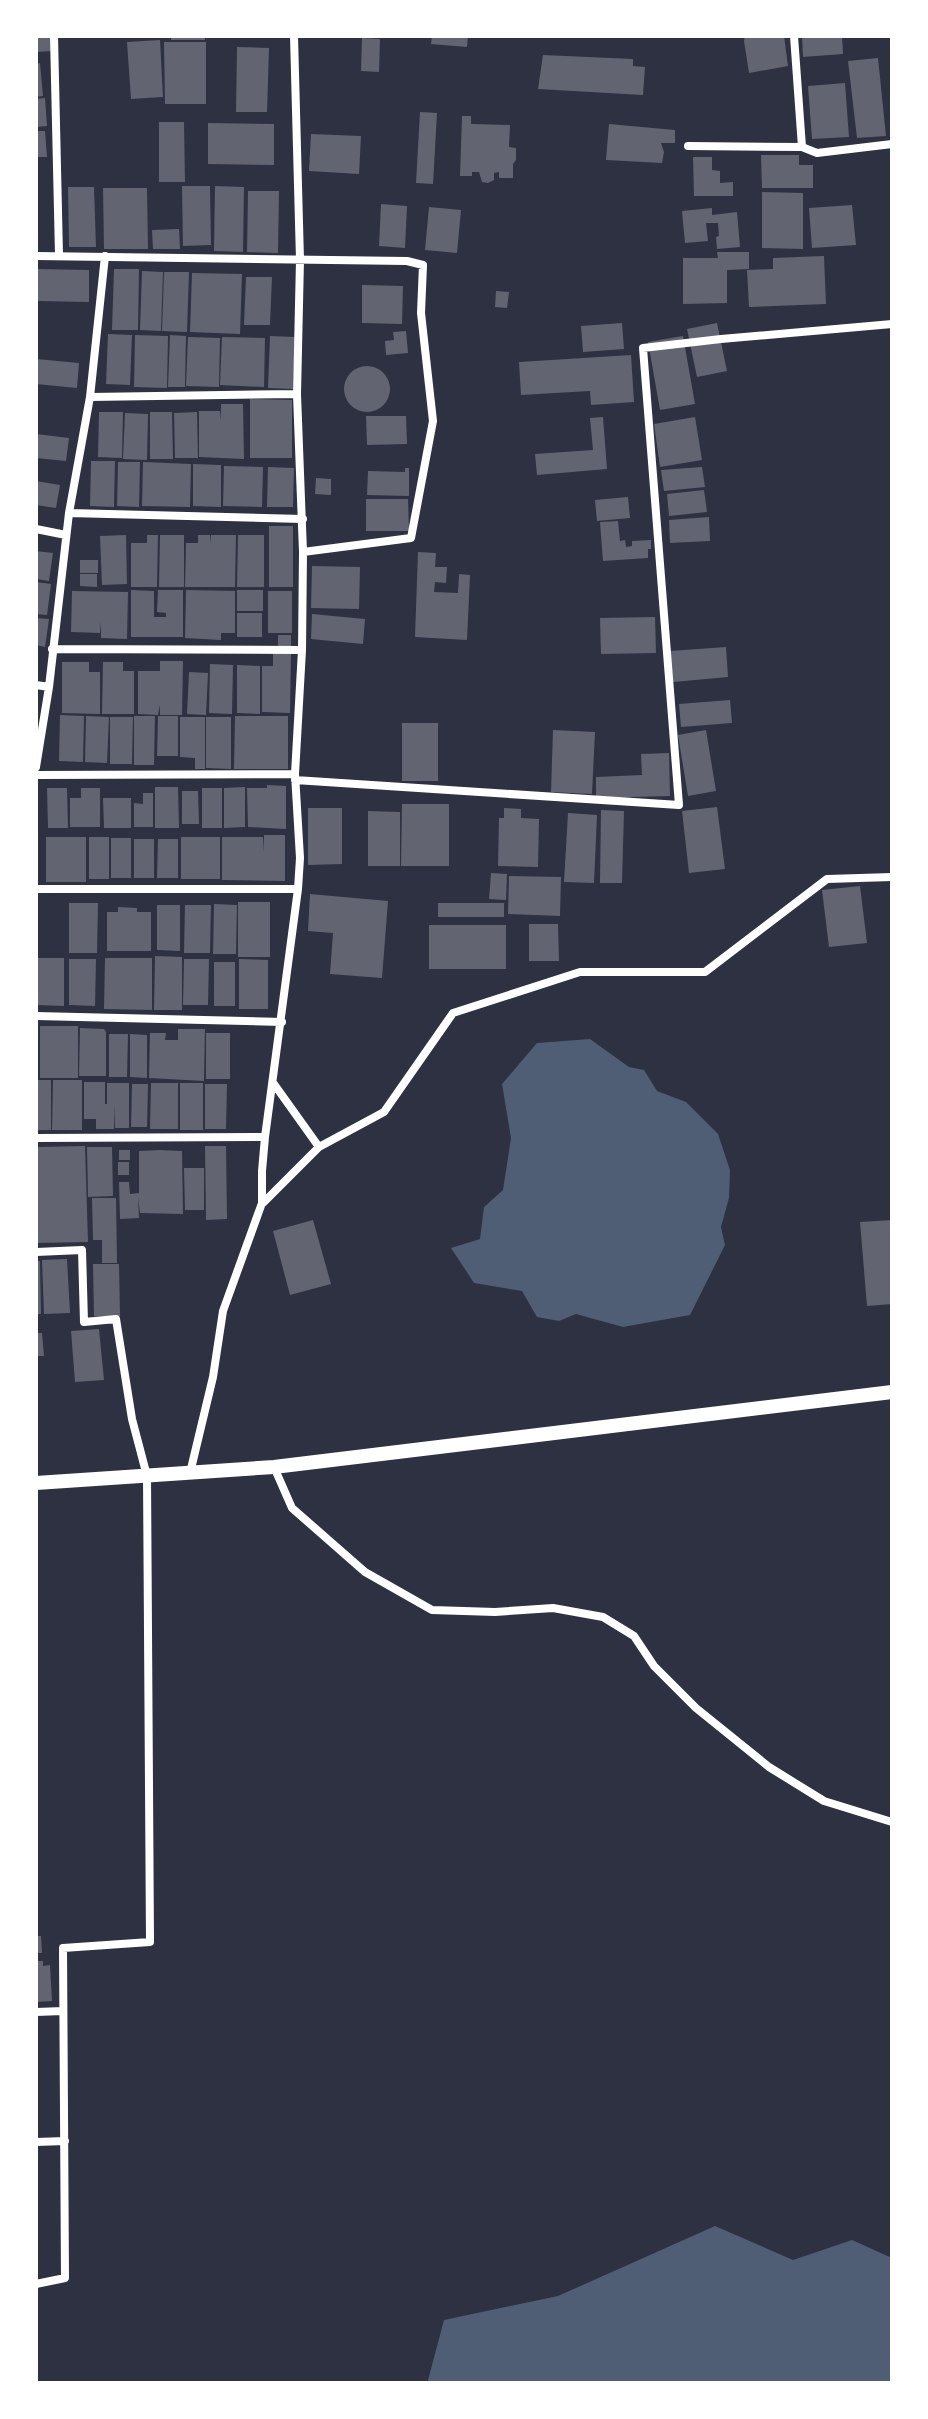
<svg xmlns="http://www.w3.org/2000/svg" width="928" height="2419" font-family="'Fira Sans Condensed',sans-serif">
<rect width="100%" height="100%" fill="#2d3142"/>
<path fill="#4f5d75" d="M590,1039l39,28 15,3 13,21 29,11 32,32 12,36 -1,28 -8,29 4,18 -35,70 -67,12 -47,-13 -17,7 -22,-4 -15,-26 -48,-8 -23,-35 29,-9 4,-32 19,-17 8,-52 -9,-54 35,-41z
M715,2226l78,34 59,-20 40,18v125h-462l-2,-3 16,-60 114,-24z"/>
<path fill="#626471" d="M36,36h17v15l-17,1z
M171,36h34v4h-34z
M432,36h36l-1,11 -36,-3z
M745,36h39l4,30 -39,7 -5,-32z
M802,36h40l1,18 -40,3z
M362,38l18,1 -1,33 -18,-1z
M160,40l3,57 -32,2 -4,-57z
M164,42h42v62h-41z
M237,47l32,1 -2,64h-31z
M543,55l90,4v7l12,1 -2,28 -105,-6z
M878,58l8,78 -29,2 -9,-77z
M40,63l3,33 -7,1v-33z
M845,83l4,54 -37,2 -4,-53z
M45,98l2,28 -11,1v-28z
M420,112l17,1 -4,71 -17,-1z
M462,116h9v8l39,1 -1,22 7,1v12l-3,4v14h-14v-6l-5,1v7l-6,3 -6,-1 -3,-10h-7v4h-12z
M159,122h25l1,60h-26z
M208,123l66,1v41l-66,-1z
M609,124l66,6v13h-14l3,9 -2,11 -56,-3z
M36,131h9l2,26h-11z
M311,134l50,2 -2,38 -50,-3z
M761,155h38v10h14v23h-51z
M693,157h19v13l8,1v12l13,-1v14h-39z
M182,186h28l1,59 -28,1z
M215,186l29,1 -1,65 -29,-1z
M68,187h26l2,60h-27z
M103,188h44l1,61h-44z
M248,191h31l-1,62 -31,-1z
M762,192l41,1v56l-41,-1z
M381,204l26,2 -2,42 -26,-2z
M852,205l4,40 -44,3 -3,-40z
M429,207l32,3 -4,43 -32,-3z
M712,208v7l25,-3 3,35 -23,2 -1,-12 3,-1 -1,-13h-12l2,18 -23,2 -3,-32z
M179,229l1,20h-27l-1,-19z
M717,252h32v17l-22,1v33l-44,1v-46h35z
M824,256l2,48 -77,3 -2,-37 26,-1v-11z
M36,269l53,1v32l-53,-1z
M114,269h25l-1,61h-26z
M142,271l21,1 -2,59 -21,-1z
M164,272h25l-2,60 -25,-1z
M192,273l50,1 -2,60 -50,-2z
M246,277h26l-2,48h-26z
M362,285l41,1 -1,38 -40,-1z
M496,291l13,1 -2,16 -12,-1z
M622,323l2,26 -41,3 -2,-26z
M717,323l10,48 -30,6 -10,-48z
M406,331l2,22 -22,2 -1,-14 9,-1 -1,-8z
M108,334l24,1 -2,50 -24,-1z
M135,335l33,1 -1,52 -33,-1z
M170,335l16,1 -1,51h-17z
M270,336l25,1 -2,52 -25,-1z
M683,336l12,68 -35,6 -12,-68z
M188,337l32,1 -1,49 -33,-1z
M222,337l43,1 -1,49 -44,-2z
M631,355l3,47 -43,3 -1,-14 -69,4 -2,-33z
M36,359l43,4 -2,25 -41,-4z
M344 389a23 23 0 1 1 46 0a23 23 0 1 1-46 0Z
M250,399l42,1v58h-42z
M221,404h22l1,55 -45,-2v-46h21l1,9z
M99,412h24l-1,46 -24,-1z
M150,412h22l1,47h-23z
M197,412l1,46h-23l-1,-45z
M125,413l23,1 -1,46 -24,-1z
M366,416h40l1,28 -40,1z
M603,417l4,52 -70,6 -2,-21 58,-4 -3,-32z
M695,417l7,43 -42,7 -6,-43z
M36,434l33,4 -3,23 -30,-3z
M91,461h24l-1,46 -24,-1z
M118,462h22l-1,45 -22,-1z
M143,462l48,2 -1,43 -48,-1z
M193,464l28,1v42l-28,-1z
M224,466l39,1 -1,40 -39,-1z
M268,467l26,1 -1,39h-26z
M702,467l3,20 -41,4 -3,-21z
M405,468h4v28l-42,-1 1,-24 37,1z
M316,478l15,1v16l-16,-1z
M36,481l24,4 -4,23 -20,-3z
M704,490l3,22 -38,4 -2,-22z
M628,497l2,21 -33,3 -2,-21z
M366,499h42l1,32h-43z
M709,517l1,24 -40,2 -1,-23z
M618,521l2,20 5,-1 1,7 6,-1v-5l19,-1v9h-3v9l-45,3 -3,-39z
M269,526h24v61h-24z
M126,535l1,49 -25,1 -2,-49z
M147,535h11l-1,52h-26v-44h16z
M160,535h24v52h-25z
M198,535h12v9l1,-9h25l-1,52h-50l1,-44h12z
M238,535h26v52h-27z
M36,551l17,2 -4,28 -13,-2z
M418,552l18,1 -1,14h12l-1,16 -11,-1 -1,10 24,1 1,-19 11,1 -3,65 -52,-3z
M80,560h18v13h-18z
M312,566l48,1 -1,42 -48,-1z
M80,574h17v13l-17,-1z
M36,582l15,2 -4,31 -11,-1z
M131,590l23,1v26h12v-4l-9,-1 1,-22h25v47h-52z
M186,590l49,1v42h-14v7l-36,-2z
M237,590h26v21h-26z
M72,591l56,1 -1,47 -26,-1v-16l-1,11 -29,-1z
M268,591h24v42h-24z
M237,613h25v24h-25z
M312,614l53,5 -2,25 -52,-5z
M655,617l1,36 -55,1 -1,-36z
M36,618l13,1 -4,28 -9,-2z
M278,635h13v12h-13z
M726,647l2,30 -55,5 -3,-31z
M273,652l18,1 -1,60 -28,-1v-46h11z
M160,661h23l-1,54h-22v-10l-2,10 -20,-1v-43h22z
M62,662h27v10h11v42l-38,-1z
M103,662h20v9h11v43h-32z
M210,664l23,1 -1,49 -23,-1z
M237,665l23,1v48l-23,-1z
M189,672l19,1 -2,42 -19,-1z
M730,700l2,23 -51,4 -2,-23z
M60,715l24,1 -1,46 -24,-1z
M86,716l23,1 -2,46 -22,-1z
M134,716h21l-1,49h-20z
M158,716h20v40h-21z
M235,716h53v53h-54z
M110,717h23l-1,47h-22z
M180,717h25v52h-10v-11l-15,-1z
M206,717h25v52l-25,-1z
M402,723h36v58h-36z
M553,730l42,2 -3,62 -41,-2z
M706,730l10,61 -28,5 -10,-61z
M669,753l1,43 -74,2v-21l46,-2 -1,-21z
M267,785l19,1v43l-38,-2 -1,-39h20z
M155,787h23l1,41h-24z
M245,787v40l-21,1v-40z
M47,788h20l1,40h-20z
M81,788h19v39h-30v-29h11z
M202,788h20v40h-20z
M182,791h16l1,33h-17z
M143,793h10v34h-19v-24l9,1z
M103,798h28v30h-27z
M402,804h47v62h-48z
M717,807l8,62 -36,4 -7,-62z
M308,808h34v56l-34,1z
M504,808l17,1v9l18,1 -1,48 -40,-1 1,-48h5z
M601,810l23,1 -2,72h-22z
M368,811l32,1v54h-32z
M568,813l29,2 -3,68 -30,-1z
M264,835h21v46l-63,-1v-43h41l1,15z
M46,837h40v45h-40z
M89,837h20v42h-20z
M181,837h39v42h-39z
M111,838h20v40h-20z
M134,839h20v39h-20z
M158,839h20v39h-21z
M491,873l16,1 -1,26 -17,-1z
M509,876l52,1 -1,39 -52,-2z
M860,886l7,57 -38,4 -7,-57z
M310,894l78,7 -6,77 -52,-4 3,-41 -25,-2z
M238,902h32v55h-32z
M69,903h29l-1,50h-28z
M438,903h66v14h-66z
M214,904l23,1 -1,49h-23z
M157,905h23v46l-23,-1z
M185,905h26l-1,48h-26z
M118,907l19,1v4h14v39h-44v-39h11z
M529,924h29l1,37h-30z
M429,925h77v44h-77z
M155,956l27,1v53h-28z
M36,958h28v48l-28,-1z
M105,958h47v52l-48,-1z
M69,959h27l-1,47 -26,-1z
M184,959h25l-1,46h-25z
M239,959l29,1v49h-29z
M214,962h21v44h-21z
M40,1026h38v52h-38z
M80,1028l24,1 2,3v44h-27z
M178,1029h27l-1,52 -55,-3 1,-45h16l-1,7h13z
M206,1033h24v46h-24z
M109,1034h19l-1,43h-18z
M130,1034l17,1v43l-17,-1z
M36,1080h15v50h-15z
M53,1080h29v50h-30z
M84,1082h21v22h2v-21h22v45h-14v-24l-1,25h-18v-10h-12z
M151,1083h27v46h-28z
M180,1083h23v47h-23z
M132,1084h16l-1,43h-16z
M205,1084h22l-1,45h-21z
M85,1146l3,96 -52,1v-96z
M205,1146h21l1,73 -21,1z
M87,1147h25l1,49 -25,1z
M119,1150h11v10h-11z
M159,1150l23,1 1,63 -43,-1 -2,-16 1,21 -19,1 -1,-37h10l1,12 9,-1v-42z
M118,1162h11v13h-11z
M184,1168h20v42h-19z
M92,1198h24l1,65h-15v-23h-9z
M313,1220l18,64 -41,11 -17,-64z
M892,1220v84l-25,2 -7,-84z
M67,1259l3,54 -26,1 -2,-54z
M36,1261h4l1,53h-5z
M93,1264h26l1,52h-26z
M99,1329l5,51 -29,2 -4,-51z
M36,1333h6l2,23h-7z
M36,1936h5l1,17h-6z
M36,1961h7v5l7,-1 2,36 -16,1z"/>
<g fill="none" stroke-linecap="round" stroke-linejoin="round">
<path stroke="#fff" stroke-width="8" d="M54,36l5,219
M794,36l8,111 15,6 75,-9
M688,146l114,1
M36,256l371,5 16,4 -2,48 12,108 -22,117 -108,14
M90,397l207,-3
M69,513l234,6
M36,529l30,6
M52,649l250,1
M36,685l13,2
M36,767l13,-80 20,-174 21,-116 15,-141
M36,775l259,-1
M295,780l384,25 -36,-457 78,-9 171,-15
M36,889h262
M36,1016l246,6
M274,1084l45,63
M36,1138l229,-1
M263,1203l56,-56 65,-35 69,-99 127,-41h125l122,-93 65,-2
M36,1252l46,-2 2,72 32,-3 16,100 15,57 3,466 -87,6 2,330 -29,6
M274,1467l18,41 73,64 67,38 63,2 58,-4 50,9 31,19 20,30 42,42 73,59 55,34 68,21
M190,1473l23,-96 10,-66 39,-108v-32l3,-34 33,-248 2,-31 -5,-84 7,-124 1,-98 -6,-158 3,-134 -6,-224
M36,2012l27,-1
M36,2142l29,-1"/>
<path stroke="#fff" stroke-width="14" d="M36,1483l238,-16 618,-75"/>
</g>
<rect width="928" height="2419" fill="none" stroke="#ffffff" stroke-width="76"/>
</svg>
